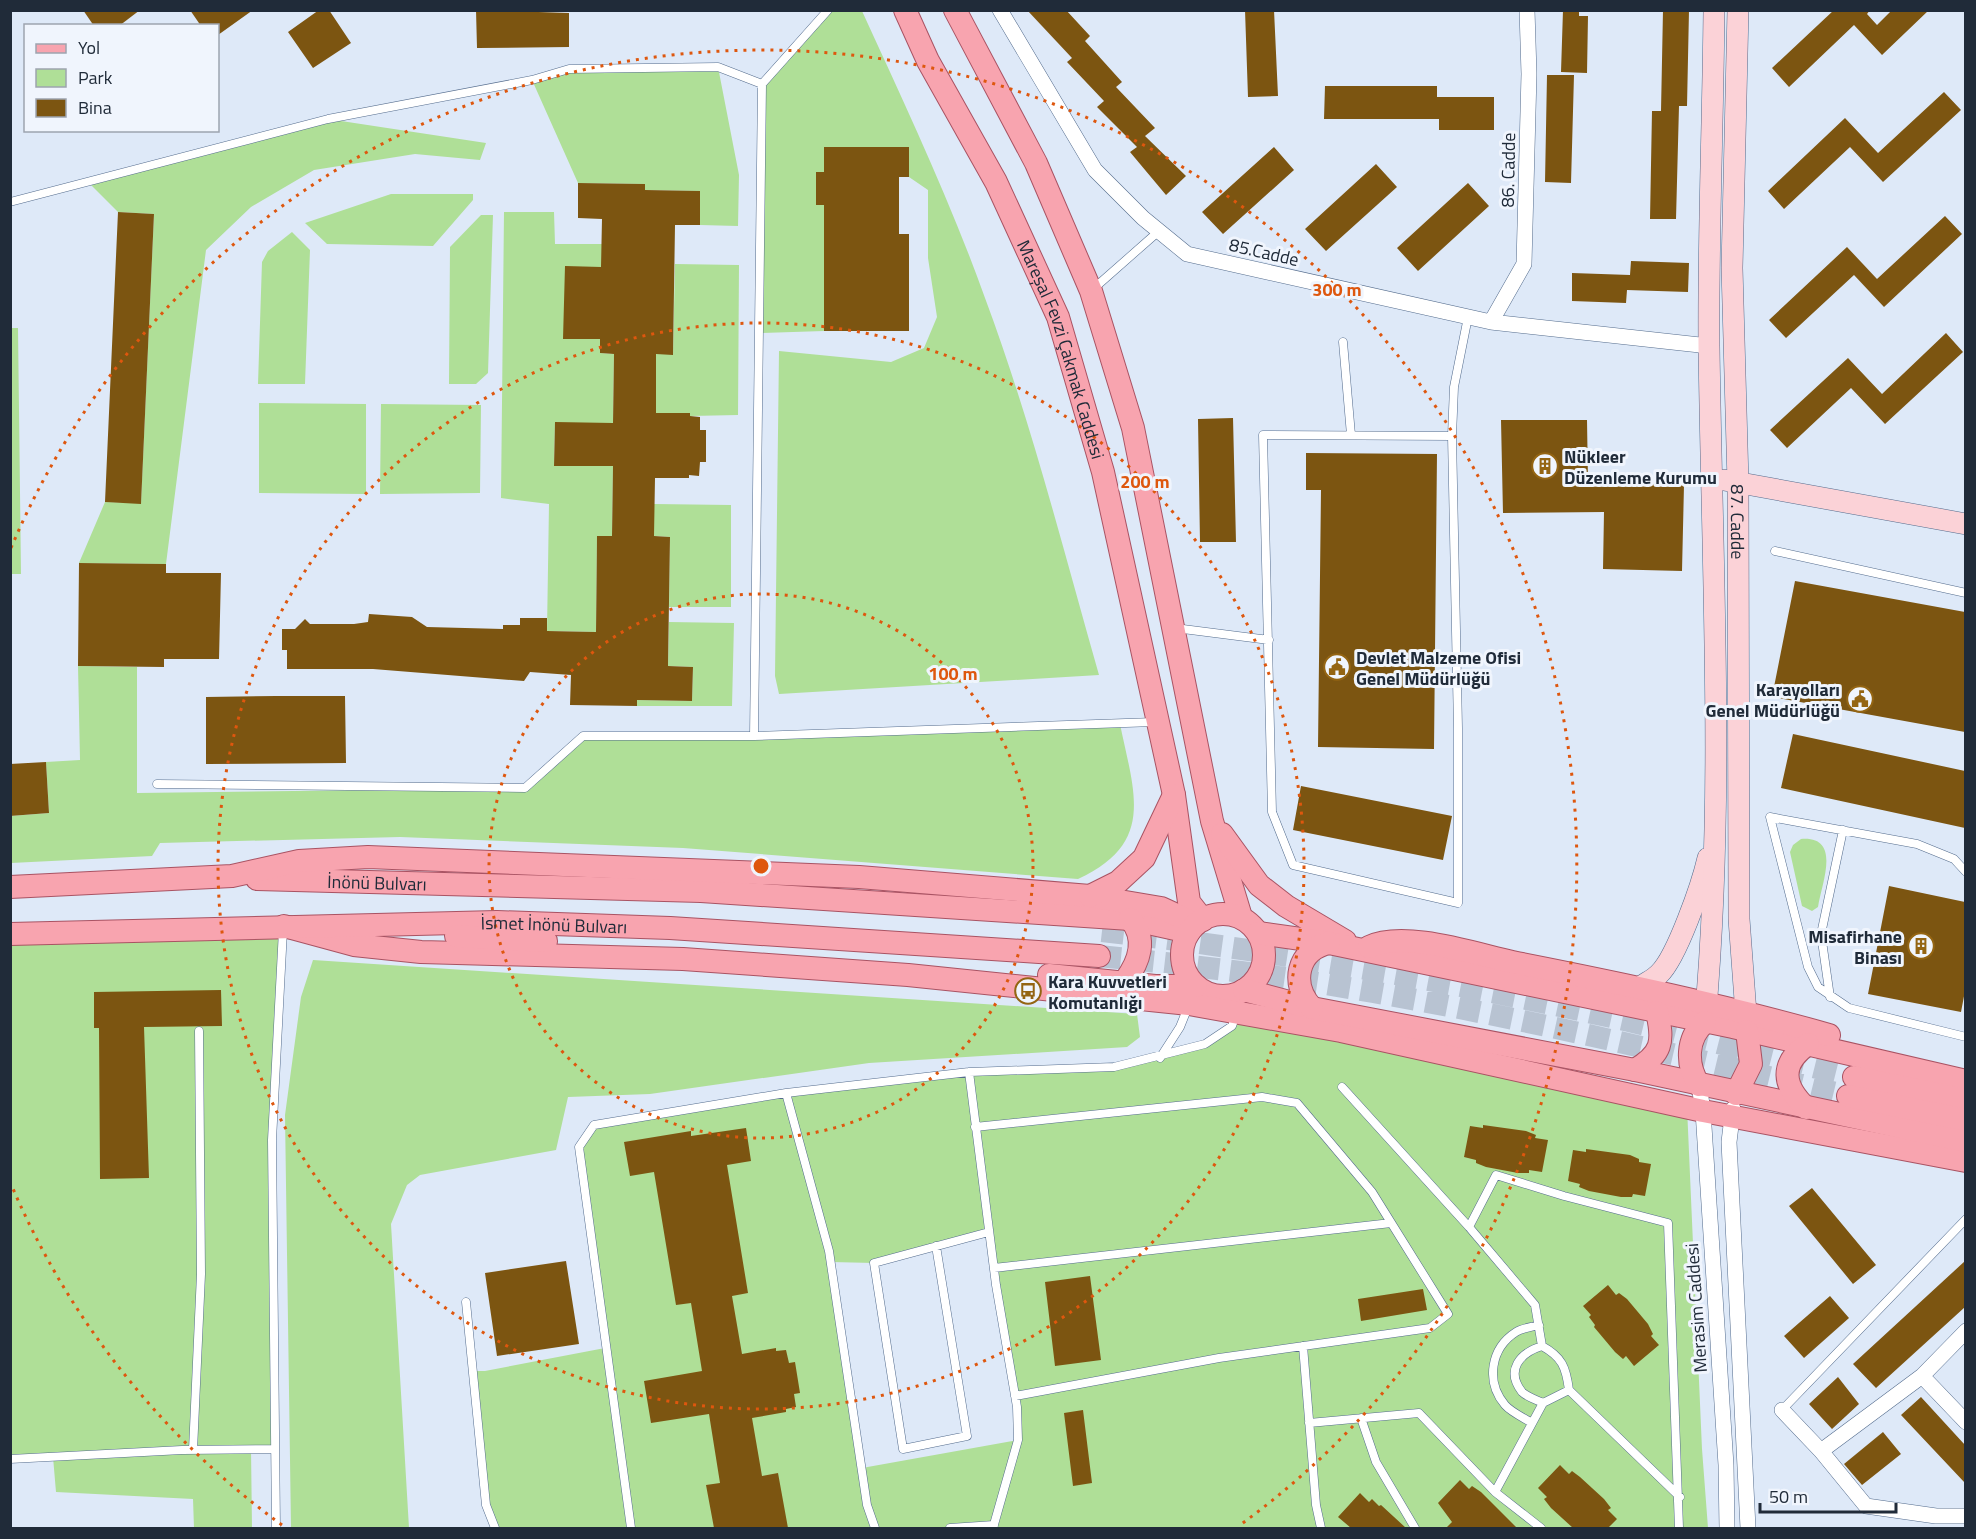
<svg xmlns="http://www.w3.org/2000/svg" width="1976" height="1539" font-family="'Titillium Web',sans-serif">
<rect width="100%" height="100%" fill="#dee9f8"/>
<path fill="#afdf97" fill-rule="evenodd" d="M828,11h34c43,94 88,189 123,287 46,123 78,251 114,377l-320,19 -4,-18 4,-325 112,11 33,-14 13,-31 -9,-59v-68l-19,-13v-30h-85v25l-8,1v31l8,1v126l-65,2 3,-249z
M718,67l21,108 -1,51 -38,-1v-34l-55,-1v-6l-67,-1 -46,-103 37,-11z
M328,119l158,24 -6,17 -65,-6 -101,16 -63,37 -45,43 -40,314 -87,-1 26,-61 36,1 13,-289 -36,-2 -30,-30z
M391,194h82v6l-40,46 -106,-2 -22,-21z
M504,212h50l1,32h47l-2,109 14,1 -1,69h-58l-1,42 59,1 -1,70h-15l-1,96 -49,-1 2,-127 -48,-6z
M481,215h12l-5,158 -12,11h-27l1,-137z
M292,232l18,18 -5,134h-47l4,-122 6,-11z
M675,264l64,1 -1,150 -48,1v-3l-34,11v-70h17z
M11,328h7l3,246h-11z
M259,403l107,1v90l-107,-1z
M381,404l100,1 -1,88 -100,1z
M654,504l77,1v102h-62l1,-70 -16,-1z
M669,622l65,1 -2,83h-95v-6l55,1 1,-34 -25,-1z
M78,666l59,1v126l388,-5 58,-52 537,-12c14,69 36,119 -42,155l-395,-31 -283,-11 -240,6 -8,13 -141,7v-47l38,-3 -3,-51 34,-2z
M1801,839c41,-3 21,43 17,68l-6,4 -10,-5 -12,-54 3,-7z
M284,926l-12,214 1,309h-22l1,79h-58l-1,-29 -137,-7 -3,-35 -42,2v-525z
M313,960l824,54 3,23 -13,10 -258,16 -219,31 -82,3 -12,53 -136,25 -13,10 -16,39 18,304h-118l-6,-413 16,-118z
M1237,1012l450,95 15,342 6,79h-1213l-9,-23 -13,-134h12l120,-23 -26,-201 15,-22 192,-32 183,-21 145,-5 91,-23 27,-18zM989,1232l28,175 1,33 -156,28 -31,-206 43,1z"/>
<path fill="#7c5511" d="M83,10h57l-21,16h-25z
M190,10h63l-35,25v-9h-17z
M319,10h10l22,33 -38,25 -25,-36z
M476,10l93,3v34l-92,1z
M1027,10h39l24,26 -5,5 37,41 -6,5 39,41 -10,8 41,40 -20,19 -36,-43 7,-5 -40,-40 7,-6 -37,-39 5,-4z
M1245,10h29l4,86 -30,1z
M1563,10h16v6h9l-1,57 -26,-1z
M1663,10h26l-2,96h-8l-3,113h-26l2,-108h9z
M1834,10h36l-3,4 10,11 15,-15h37l-47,45 -28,-30 -65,62 -17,-19z
M1547,75h27l-3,108 -26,-1z
M1325,86h112v11h57v33h-55v-11h-115z
M1944,92l17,18 -78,72 -33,-35 -66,62 -16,-18 77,-73 33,35z
M824,147h85v30h-10v57h10v97h-85v-126h-8v-33h8z
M1274,147l20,23 -71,64 -21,-22z
M1376,164l21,23 -71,64 -21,-22z
M578,183l67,1v6l55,1v34h-25l-2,130 -17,-1v59h34v3l10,1v13h6v32h-6l-1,14 -10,-1v3h-34l-1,58 16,1 -2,129 25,1 -1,34 -55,-1v6l-67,-1 1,-30 -41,-3 -6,9 -151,-12h-86v-19h-5v-21h13l10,-10 5,5h44l14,-2 1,-8 43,3 15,10 76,2v-4h17v-7h27v13l49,1 1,-96h15l1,-70h-59l1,-44 58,1 1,-69 -14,-1v-14h-37l2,-73 36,1 1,-48 -24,-1z
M1468,183l21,23 -71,65 -21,-23z
M118,212l36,2 -13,290 -36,-2z
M1945,216l17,18 -78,73 -30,-32 -68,63 -17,-18 78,-73 30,32z
M1631,261l58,2 -1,29 -61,-2 -1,13 -54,-2v-28l58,2z
M1946,333l17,19 -78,72 -34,-36 -64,60 -17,-18 78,-72 34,36z
M1233,418l3,124h-36l-2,-123z
M1501,420h86l1,63 96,2 -2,86 -79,-2 1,-57 -101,1z
M1306,453l131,1 -3,295 -116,-2 3,-257h-15z
M79,563l87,1v9h55l-2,86h-55v8l-86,-1z
M1795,581l170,31v120l-193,-35z
M276,696h69l1,67 -140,1v-67z
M1793,734l172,37v57l-184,-40z
M46,762l3,51 -39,3v-52z
M1301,786l151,30 -9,44 -150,-30z
M1889,886l76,16v89l-4,21 -93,-18z
M221,990l1,36 -78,1 5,151 -49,1 -1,-151h-5v-36z
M1483,1125l43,6 10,4 -1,3 13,2 -6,32 -13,-2v3h-11l-32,-6 -10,-4v-3l-12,-3 6,-31 13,2z
M746,1128l5,33 -24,4 21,128 -16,3 10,58 34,-6v3l10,-1 3,13 6,-1 5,31 -6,1 2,13 -10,2v3l-34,6 10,58 16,-3 10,55h-74l-8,-43 14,-2 -11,-69 -58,9 -7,-42 58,-10 -11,-68 -15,2 -22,-133 -24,4 -6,-34 67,-11v5z
M1586,1149l44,6 9,4v3l12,2 -6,32 -12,-2 -1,3h-11l-32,-6 -10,-4 1,-3 -12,-3 5,-31 13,2z
M1812,1188l64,77 -23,19 -64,-78z
M566,1261l13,83 -82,12 -12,-83z
M1965,1261v46l-89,81 -23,-24z
M1090,1276l11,84 -46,6 -10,-84z
M1608,1285l8,10 3,-2 8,6 21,25 5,10 -2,2 8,9 -25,21 -8,-10 -3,3 -8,-7 -21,-25 1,-2 -6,-8 2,-2 -8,-9z
M1423,1289l4,21 -66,11 -3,-22z
M1830,1296l19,22 -45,40 -20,-22z
M1838,1377l21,27 -27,25 -23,-25z
M1921,1397l44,48v38l-64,-68z
M1083,1410l9,73 -19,3 -9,-73z
M1883,1432l18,22 -39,31 -18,-21z
M1560,1465l9,9 3,-3 8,6 24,22 7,9 -3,2 9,9 -9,9h-35l-22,-20 -7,-9 3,-2 -9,-9z
M1460,1480l9,9 3,-3 9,6 36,36h-71l6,-6 -14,-19z
M1360,1493l9,9 3,-3 7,7 2,-1 25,23h-55l-13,-11z"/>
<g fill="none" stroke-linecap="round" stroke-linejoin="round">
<path stroke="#b8c3d2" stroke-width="22" stroke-dasharray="22 11" stroke-linecap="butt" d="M1102,931c177,20 353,51 527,90 75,18 150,38 225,56
M1099,956c92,9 183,20 274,36 160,28 318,66 475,104"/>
<g stroke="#546c8d" stroke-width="9">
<path id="lane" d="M10,202l318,-83 204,-39 37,-11 149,-2 44,17 66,-74
M1092,290l67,-59
M1343,342l8,93
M1452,436l-189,-1 9,377 21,53 165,38v-175l-6,-292 2,-49 14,-70
M1775,551l191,42
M1175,628l94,12
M754,736l8,-652
M157,784l368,4 58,-52h171l401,-14
M1966,872l-12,-13 -37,-15 -147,-27 38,150 10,20 31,21 117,29
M1830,997l-9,-63 22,-104
M1160,1058l20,-31 8,-20
M1342,1087l127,140 27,-52 68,21 104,27 11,305
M975,1127l287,-30 35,6 75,89 76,122 -18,14 -211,30 -204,38
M1469,1227l66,78 7,41
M936,1246l31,190 -64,13 -29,-186 115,-31
M994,1268l397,-45
M466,1302l20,203 9,23
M1303,1346l13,159 5,23
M1543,1403l26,-13
M1782,1410l184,-191
M1361,1418l15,44 39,66
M1309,1423l110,-10 76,79 48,-89c-6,-3 -16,-6 -21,-11 -17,-22 -2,-39 20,-46 20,11 24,21 27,44l111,107
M1532,1423c-8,-5 -21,-11 -27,-18 -20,-24 -14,-57 11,-73 6,-4 16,-5 23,-7
M193,1450l8,-176 -2,-243
M10,1459l172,-9 91,-1
M1495,1492l46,36
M276,1528l-4,-388 11,-210
M631,1528l-52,-381 15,-22 192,-32
M875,1528l-8,-23 -38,-254 -43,-158 183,-21
M950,1528l44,-3
M993,1528l25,-88 -1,-33 -21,-122 -27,-213 145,-5 91,-23 27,-18 5,-14v-19"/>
</g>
<g stroke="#546c8d" stroke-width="16">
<path id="street" d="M1000,10l95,160 48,48 44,36 304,68 218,24
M1491,322l33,-58 5,-190 -2,-64
M1699,1085l4,26 23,354 1,63
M1733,1109l-4,33 19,386
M1966,1331l-44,45 44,46
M1782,1410l39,41 45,55 70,10h30
M1821,1451l101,-75"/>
</g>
<g stroke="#546c8d" stroke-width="22">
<g id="secondary">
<path id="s1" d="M1738,10l-6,258 6,214 1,437 8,108"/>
<path d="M1724,480l242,44"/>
<path d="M1639,988c6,-5 14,-8 20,-14 18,-17 43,-90 49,-116"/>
<path d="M1705,1020c20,-224 7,-449 4,-674 -1,-112 4,-224 5,-336"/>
</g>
</g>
<g stroke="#a95363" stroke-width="24">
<g id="primary">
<path id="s2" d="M905,10l23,51 68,121 62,135 45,155 71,323 15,107 14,18"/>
<path d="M955,10l81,153 55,128 42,137 79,393 29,96"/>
<path d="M1222,834l37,51 27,21 59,35"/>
<path id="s3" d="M257,879l444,12 429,28 59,13"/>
<path d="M10,887l222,-11 67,-15 69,-4 491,20 231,19 71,12 35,16"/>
<path d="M1090,896l28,-14 26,-24 30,-63"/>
<circle cx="1223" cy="955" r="41"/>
<path d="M284,926l70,19 67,7 262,7 225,16 281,29 152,27 362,80 263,50"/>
<path d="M1258,933l71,10 404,84 233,54"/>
<path id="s4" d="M10,934l487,-12 173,6 429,28"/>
<path d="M456,936l90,5"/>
<path d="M1369,947c35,-17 106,7 143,15 107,21 212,43 317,73"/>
<path d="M1049,975l106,11h41"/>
<path d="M1125,981c14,-19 23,-42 5,-62"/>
<path d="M1244,990l68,18 323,62 331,71"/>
<path d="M1312,1008c-22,-24 -15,-58 17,-65"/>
<path d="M1635,1070c27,-16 29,-28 22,-58"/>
<path d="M1854,1077l112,23"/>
<path d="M1699,1085c-13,-20 -13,-47 6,-63"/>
<path d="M1736,1094l15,-30 -4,-33"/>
<path d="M1848,1096l118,24"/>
<path d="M1806,1108c-23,-22 -27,-44 2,-64"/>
</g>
</g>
<use href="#lane" stroke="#fff" stroke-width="8"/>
<use href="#street" stroke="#fff" stroke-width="15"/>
<use href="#secondary" stroke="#fbd2d7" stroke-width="21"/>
<use href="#primary" stroke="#f8a4af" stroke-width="22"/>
</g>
<g fill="none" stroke="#de570e" stroke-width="3" stroke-dasharray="3 6">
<circle cx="761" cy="866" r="272"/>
<circle cx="761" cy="866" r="543"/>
<path d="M282 1525A815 815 0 0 1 11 1184M11 548A815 815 0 1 1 1240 1525"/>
</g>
<defs>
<g id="building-ring" transform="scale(1.35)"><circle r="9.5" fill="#f0f5fd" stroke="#946513" stroke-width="1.5"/><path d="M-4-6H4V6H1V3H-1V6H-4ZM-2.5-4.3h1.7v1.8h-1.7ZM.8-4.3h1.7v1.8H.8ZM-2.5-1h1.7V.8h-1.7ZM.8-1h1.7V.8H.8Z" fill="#946513"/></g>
<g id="civic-ring" transform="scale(1.35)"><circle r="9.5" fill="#f0f5fd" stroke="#946513" stroke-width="1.5"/><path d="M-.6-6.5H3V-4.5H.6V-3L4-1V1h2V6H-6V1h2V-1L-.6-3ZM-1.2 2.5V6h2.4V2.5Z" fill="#946513"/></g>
<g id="bus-ring" transform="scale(1.35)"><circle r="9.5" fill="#f0f5fd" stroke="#946513" stroke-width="1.5"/><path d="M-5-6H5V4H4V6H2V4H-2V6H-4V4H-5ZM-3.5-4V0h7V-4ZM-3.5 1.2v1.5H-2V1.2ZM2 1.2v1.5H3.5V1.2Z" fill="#946513"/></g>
</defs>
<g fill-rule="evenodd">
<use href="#building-ring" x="1545" y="466"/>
<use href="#civic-ring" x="1337" y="667"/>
<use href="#civic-ring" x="1860" y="699"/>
<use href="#building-ring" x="1921" y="946"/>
<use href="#bus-ring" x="1028" y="991"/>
</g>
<g text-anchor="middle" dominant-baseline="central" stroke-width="6" stroke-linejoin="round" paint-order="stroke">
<g font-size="18" fill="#202b39" stroke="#f0f5fd">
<text transform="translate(1508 170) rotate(-89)">86. Cadde</text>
<text transform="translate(1264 252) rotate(13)">85.Cadde</text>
<text stroke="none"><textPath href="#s2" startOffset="375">Mareşal Fevzi Çakmak Caddesi</textPath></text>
<text stroke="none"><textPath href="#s1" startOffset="512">87. Cadde</textPath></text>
<text stroke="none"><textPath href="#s3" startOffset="120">İnönü Bulvarı</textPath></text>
<text stroke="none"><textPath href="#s4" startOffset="544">İsmet İnönü Bulvarı</textPath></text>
<text transform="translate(1696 1308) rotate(-94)">Merasim Caddesi</text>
</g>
<g font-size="18" font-weight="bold" fill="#202b39" stroke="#f0f5fd" text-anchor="start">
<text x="1564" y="456">Nükleer<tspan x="1564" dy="21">Düzenleme Kurumu</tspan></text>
<text x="1356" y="657">Devlet Malzeme Ofisi<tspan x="1356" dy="21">Genel Müdürlüğü</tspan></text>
<text x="1840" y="689" text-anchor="end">Karayolları<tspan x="1840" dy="21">Genel Müdürlüğü</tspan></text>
<text x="1902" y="936" text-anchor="end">Misafirhane<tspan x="1902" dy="21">Binası</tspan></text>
<text x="1048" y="981">Kara Kuvvetleri<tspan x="1048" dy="21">Komutanlığı</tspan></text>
</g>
</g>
<circle cx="761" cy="866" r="9" fill="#de570e" stroke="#f0f5fd" stroke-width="3"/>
<g font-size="18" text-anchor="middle" font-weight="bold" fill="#de570e" stroke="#f0f5fd" stroke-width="6" stroke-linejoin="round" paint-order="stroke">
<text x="1337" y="296">300 m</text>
<text x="1145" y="488">200 m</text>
<text x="953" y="680">100 m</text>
</g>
<rect width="1976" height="1539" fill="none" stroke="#202b39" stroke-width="24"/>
<rect x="24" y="24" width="195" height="108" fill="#f0f5fd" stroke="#9da4af" stroke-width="1.5"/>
<rect x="36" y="44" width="30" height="9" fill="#f8a4af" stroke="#9da4af" stroke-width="1.5"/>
<text x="78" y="54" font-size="18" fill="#202b39">Yol</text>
<rect x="36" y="69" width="30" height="18" fill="#afdf97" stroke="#9da4af" stroke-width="1.5"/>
<text x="78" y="84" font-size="18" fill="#202b39">Park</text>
<rect x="36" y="99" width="30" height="18" fill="#7c5511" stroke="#9da4af" stroke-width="1.5"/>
<text x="78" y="114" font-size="18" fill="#202b39">Bina</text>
<path d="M1760 1503v9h136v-9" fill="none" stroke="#202b39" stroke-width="3"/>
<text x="1769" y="1503" font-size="18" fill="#202b39" stroke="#f0f5fd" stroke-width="4.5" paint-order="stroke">50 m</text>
</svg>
